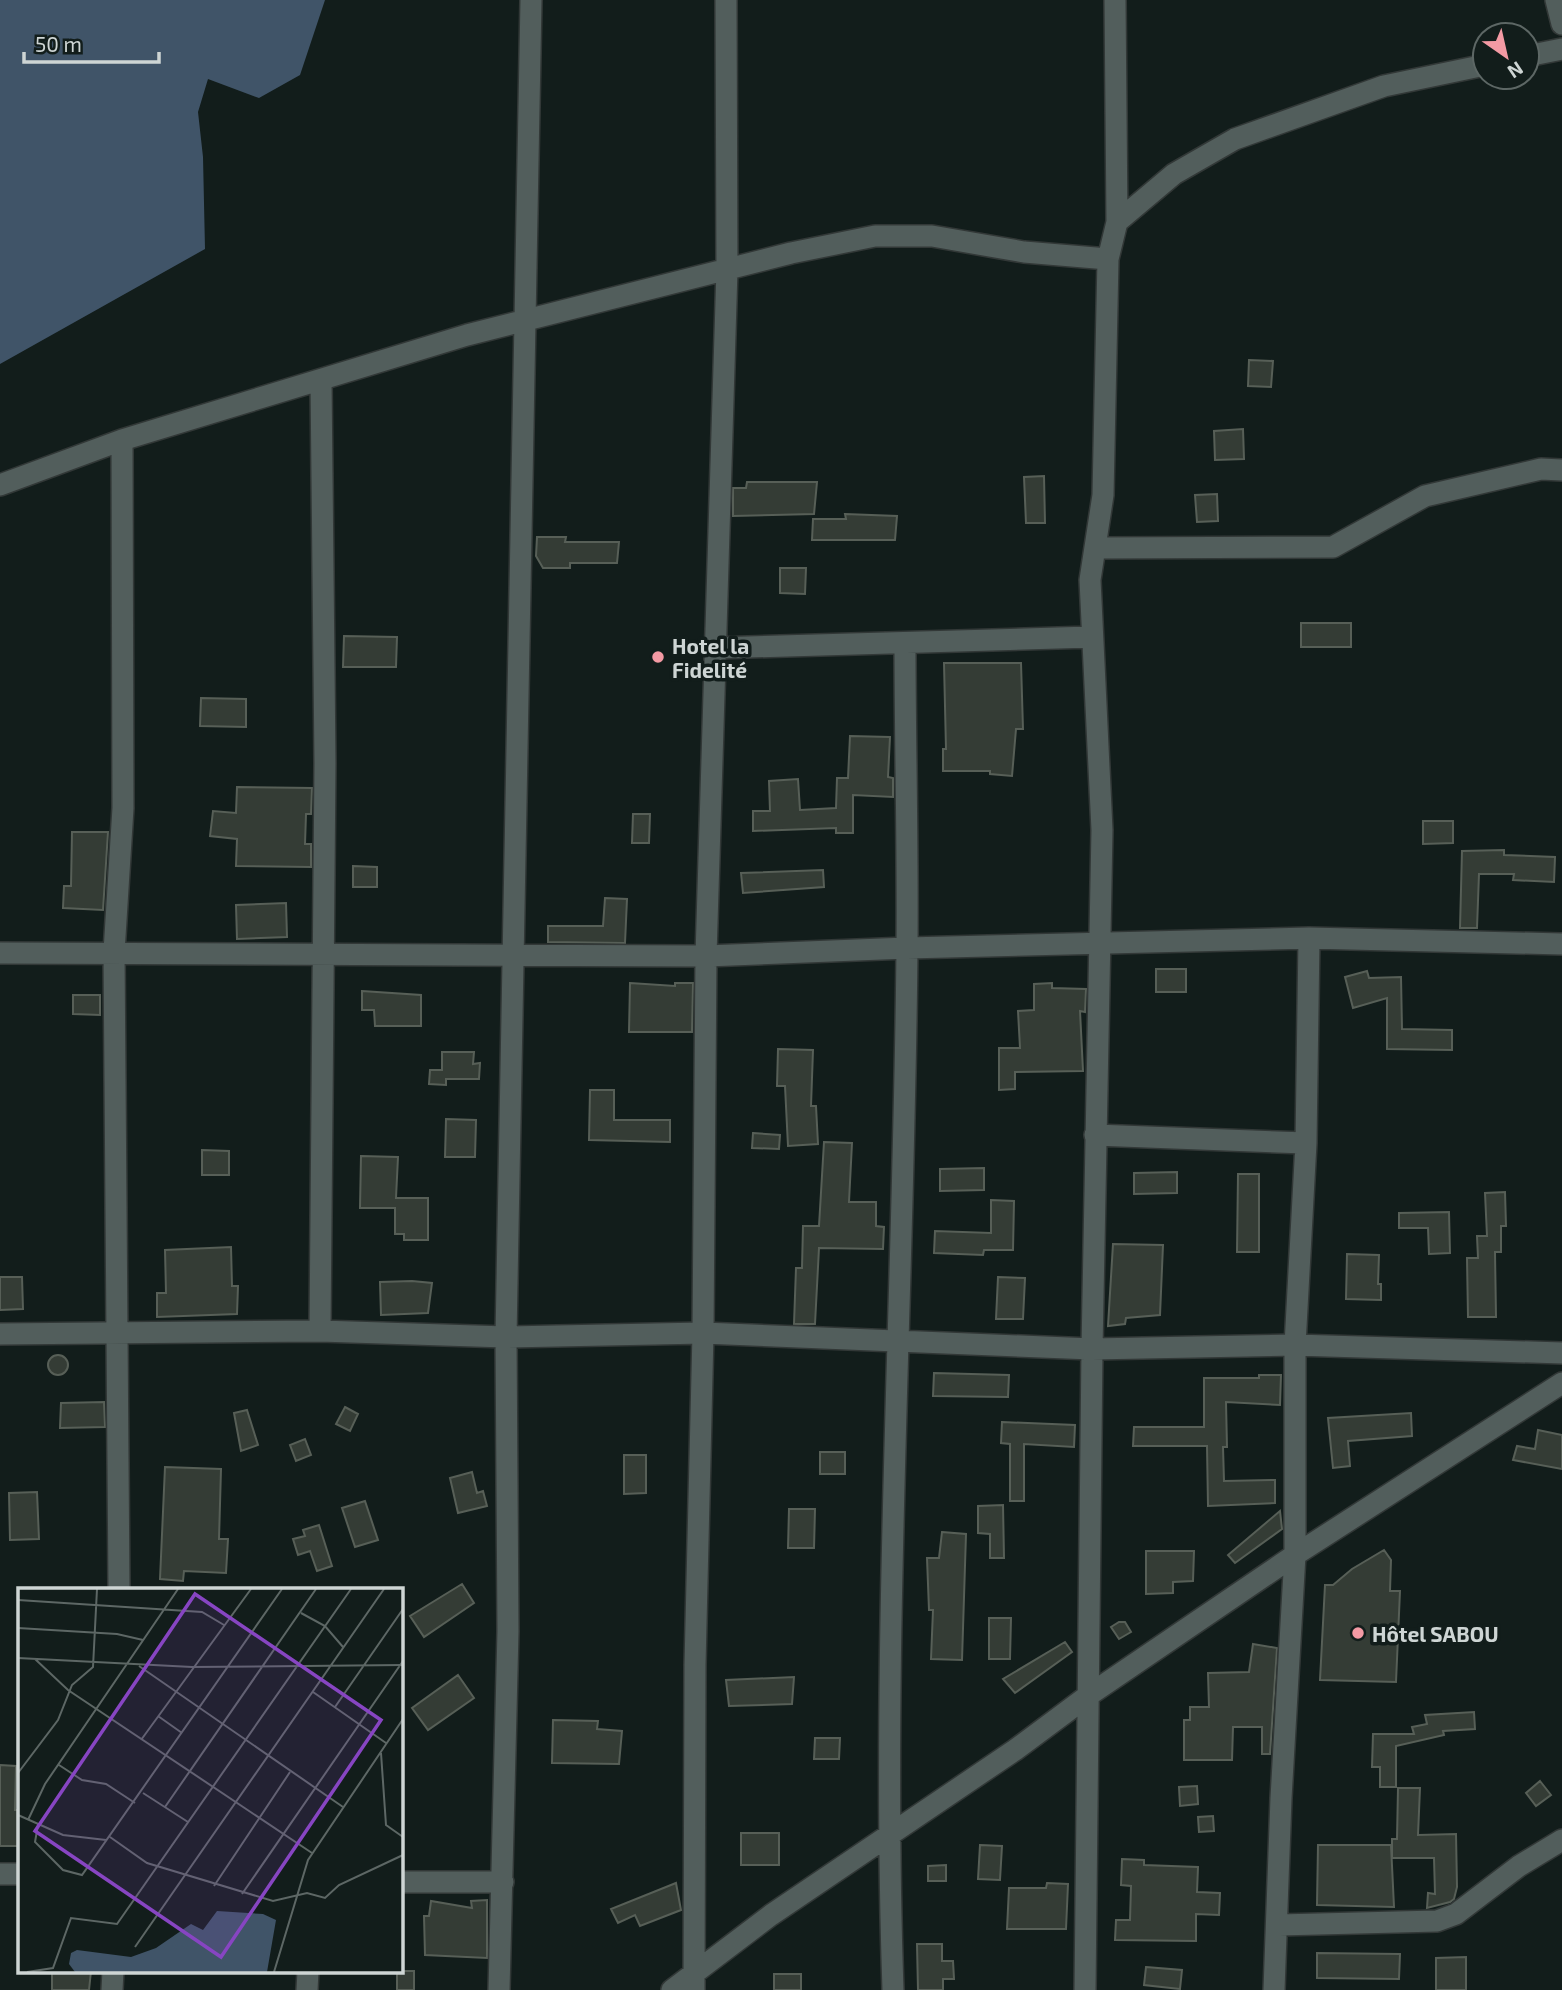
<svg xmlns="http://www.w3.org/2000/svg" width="1562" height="1990" font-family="'Exo 2',sans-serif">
<rect width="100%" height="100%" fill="#121d1b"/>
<path fill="#405468" d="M0,0h325l-25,75 -41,23 -51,-19 -10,33 5,45 2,92 -205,115z"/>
<path fill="#343c35" stroke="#575f57" stroke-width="2" d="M1249,360l24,1 -2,26 -23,-1z
M1243,429l1,30 -29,1 -1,-29z
M1044,476l1,47h-19l-2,-46z
M747,482h70l-3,32 -81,2v-28h13z
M1217,494l1,27 -21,1 -2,-27z
M845,514l52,2 -2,24h-83l1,-21h33z
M537,537h29l-1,5h54l-2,21h-47v5h-27l-7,-12z
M780,568h26l-1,26 -25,-1z
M1301,623h50v24h-50z
M344,636l53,1 -1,30h-53z
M944,663h77l2,66h-7l-4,47 -22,-2v-3h-47v-22h3z
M201,698l45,1v28l-46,-1z
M850,736l40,1 -2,40 5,1v19l-40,-2v38h-17v-5l-83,3v-20h17l-1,-30 29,-2 2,31 36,-2 1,-30h11z
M237,787l75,1 -1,26h-5l-1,30h6v23l-75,-1 1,-27 -27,-3 3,-25 23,2z
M633,814h17l-1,29h-17z
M1423,821h30v22l-30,1z
M72,832h36l-5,78 -40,-2 1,-22h7z
M1504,850v5l51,2 -1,25 -41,-2 1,-6h-35l-2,54h-17l2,-77z
M353,866l24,1v20h-24z
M823,870l1,17 -81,6 -2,-20z
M605,898l22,1 -2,44 -77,-1v-16h55z
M286,903l1,34 -50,2 -1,-34z
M1156,969h30v23h-30z
M1367,971l2,7 32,-1 1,52 50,1v20l-65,-1v-51l-34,10 -8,-31z
M630,983l45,3v-3h18l-1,49h-63z
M1052,983v5l34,1 -1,23 -5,-1 3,60 -68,1v17l-16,1v-42h21l-2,-37 16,-1v-26z
M362,991l59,4v31h-46l-1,-16h-12z
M73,995h27v20l-27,-1z
M778,1049l35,1 -2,56h5l2,38 -30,2 -3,-60h-8z
M442,1052h32l-1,12 7,-1 -1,16h-33v6l-17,-1 1,-14h12z
M590,1090h24v30h56v22l-81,-2z
M446,1119l30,1 -1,37h-30z
M753,1133l27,2 -1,14 -27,-1z
M824,1142l28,1 -3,59h27v24l8,1 -1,22 -64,-1 -4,76h-21l2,-56h6l1,-42h16z
M202,1150l27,1v24h-27z
M361,1156l37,1 -2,41h32v42h-24v-6h-9v-26h-35z
M984,1168v22l-44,1v-22z
M1177,1172v21l-43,1v-21z
M1238,1174h21v78h-22z
M1505,1192l1,34h-5v26h-6l1,65h-28l-1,-59h11l-1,-22h10l-2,-43z
M991,1200l23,1 -1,49h-29l-1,5 -49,-2 1,-22 56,2z
M1449,1212l1,41 -21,1 -1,-26h-29v-15z
M1113,1244l50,1 -3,70 -34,3 -1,6 -17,2z
M231,1247l1,39h6l-1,28 -80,3v-24h9l-1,-43z
M1347,1254l32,1 -1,29h3v16l-35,-1z
M0,1277h22l1,32 -23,1z
M998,1277l27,1 -2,41h-27z
M412,1281l20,2 -4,30 -47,2 -1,-33z
M48 1365a10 10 0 1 1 20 0a10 10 0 1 1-20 0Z
M934,1373l75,2 -1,22 -75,-1z
M1259,1375h22l-1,30 -54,-3 1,45h-4l1,34 51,-1v23l-67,3 -1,-60h-74l1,-19h70v-49h55z
M104,1402l1,25 -45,1 1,-25z
M345,1407l13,7 -8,17 -14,-7z
M247,1410l11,35 -17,6 -7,-38z
M1411,1413l1,23 -64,5 2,25 -17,2 -5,-50z
M1002,1422l73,3 -1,22 -50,-3v57h-14v-57l-9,-1z
M1538,1430l24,5v34l-49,-9 4,-14 18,3z
M305,1439l6,16 -15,6 -6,-16z
M820,1452h25v22h-25z
M624,1455h22v38l-22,1z
M165,1467l56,2 -2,70h9l-2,34 -42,-2 -1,10 -23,-2z
M472,1472l5,21 6,-2 4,15 -29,7 -8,-35z
M37,1492l2,47 -29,1 -1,-47z
M365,1501l13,39 -23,7 -13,-39z
M1003,1505l1,53h-14v-24l-12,-1v-27z
M789,1509h26l-1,39h-26z
M1280,1511l2,18 -47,34 -7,-8z
M319,1525l13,41 -15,5 -7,-20 -12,4 -5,-16 12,-3 -2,-6z
M942,1532l24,2 -4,126 -31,-1 2,-49h-4l-2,-52h12z
M1384,1550l7,10 -1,31h10l-4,91 -76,-2 5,-95h8l19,-16z
M1146,1551h48l-1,30 -20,1v11l-27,1z
M462,1584l12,19 -50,34 -14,-21z
M989,1618h22l-1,41h-21z
M1119,1622h6l6,10 -12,7 -8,-12z
M1065,1642l7,10 -57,41 -12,-14z
M1253,1644l24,4 -7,106h-8v-27h-29l-1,33h-48v-40h6v-13h19l-1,-34 41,-1z
M458,1675l16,23 -46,32 -16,-22z
M794,1677l-2,27 -63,2 -3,-26z
M1474,1712l1,17 -32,2 1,4 -48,11v41h-16v-20h-8l1,-33h41l-2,-7 15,-3 -2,-9z
M553,1720l45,1 -1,8 25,2 -3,33 -67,-1z
M815,1738h25l-1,21h-25z
M0,1765l16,1 -1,44h4v36h-19z
M1540,1781l11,14 -15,11 -10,-13z
M1197,1786l1,18 -18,2 -1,-19z
M1398,1788h22l-2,47 38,-1 1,53 -3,12 -4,3 -23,6 1,-15 7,1 -1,-36h-42v-19h5z
M1213,1816l1,15 -15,1 -1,-15z
M741,1833h38v32h-38z
M980,1845l22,1 -2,34 -22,-1z
M1318,1845h73l3,62 -77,-2z
M1122,1859l22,1v5l54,2 -1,25 23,1 -1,22 -23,-1v27l-81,-1 1,-20h14l1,-34 -10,-1z
M946,1865v16h-18v-15z
M676,1883l5,27 -41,16 -5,-11 -17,8 -7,-14z
M1047,1883l21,1 -2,45h-59l2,-41h37z
M487,1900v58l-62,-3 -1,-39h5l2,-15 41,7 -1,-7z
M917,1944h25v17h11l1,18h-11v11h-25z
M1317,1953l83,1 -1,25 -82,-1z
M1466,1957v33h-30v-32z
M1146,1967l36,3 -2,19 -36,-4z
M52,1971h39l-2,19h-37z
M397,1971h17v19h-17z
M774,1974h27v16h-27z"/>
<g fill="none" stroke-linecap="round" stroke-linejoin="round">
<g stroke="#323837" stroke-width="24">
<path id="minor" d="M1556,0l6,24
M1527,56l35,-7
M1117,222l57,-48 61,-35 149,-53 101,-21
M0,485l122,-45 345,-105 324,-82 84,-17h57l92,16 84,7
M1096,548l237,-1 92,-51 116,-27 21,1
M715,648l376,-11
M0,953l706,3 201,-8 402,-10 253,6
M1095,1135l211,8
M320,1331l5,-568 -4,-383
M0,1334l320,-3 186,6 197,-4 389,16 203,-4 267,8
M119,1589l-5,-637 9,-144 -1,-368
M0,1874h19
M401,1882h102
M1279,1925l158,-4 19,-7 63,-48 43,-26
M112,1990l1,-19
M307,1990l1,-19
M499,1990l9,-359 -2,-294 25,-1337
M672,1990l99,-75 244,-165 74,-55 206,-140 267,-172
M694,1990l1,-325 8,-332 3,-377 21,-687 -1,-269
M893,1990c-12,-348 11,-695 14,-1043 1,-101 -2,-203 -2,-304
M1085,1990l7,-641 10,-519 -12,-250 13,-85 5,-236 9,-37 -2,-222
M1274,1990l7,-192 14,-243v-210l11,-202 3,-205"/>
</g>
<use href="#minor" stroke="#525e5c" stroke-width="21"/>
</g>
<g fill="#f49aa4" stroke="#121d1b" stroke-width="2.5">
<circle cx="658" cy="657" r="7"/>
<circle cx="1358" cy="1633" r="7"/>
</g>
<g text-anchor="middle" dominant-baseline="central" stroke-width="7" stroke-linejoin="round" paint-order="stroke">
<g font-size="21" font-weight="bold" fill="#ced5d4" stroke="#121d1b" text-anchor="start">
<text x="672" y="645">Hotel la<tspan x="672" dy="24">Fidelité</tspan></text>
<text x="1372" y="1633">Hôtel SABOU</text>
</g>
</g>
<g transform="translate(18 1588)">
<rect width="385" height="385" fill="#121d1b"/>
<path d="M199,323l46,3 13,6 -9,52h-192l-6,-8 2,-11 6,-3 54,7 25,-9 35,-24 12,6z" fill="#405468"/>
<path fill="none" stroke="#5d6765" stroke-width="2" d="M0,12l184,12 22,13M283,25l24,13 18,21M0,40l99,6 26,6M0,70l174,9 211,-2M17,71l33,31 244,163M121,78l204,141M295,104l73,51M317,119l68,-98M140,128l24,17M123,152l110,-151M363,165l5,72 17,12M41,177l23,15 24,4 29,19M0,185l40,-53 14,-35 21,-18 4,-78M125,205l45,29M147,219l151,-218M0,227l45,20 43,5M10,232l17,-36 133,-195M20,237l-3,17 28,28 19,5 200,-286M92,249l37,26 126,38 34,-8 18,5 14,-13 64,-30M196,298l76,-114M224,306l161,-233M117,359l249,-358M9,384l26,-4 18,-50 46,6 234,-335M256,384l34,-112 95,-141"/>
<path fill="#8745c2" fill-opacity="0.15" stroke="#8745c2" stroke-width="3.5" d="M177,6l186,126 -160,237 -186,-126z"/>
<rect width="385" height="385" fill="none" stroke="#ced5d4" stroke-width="3.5"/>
</g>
<g transform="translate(1506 56) rotate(146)"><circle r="33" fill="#121d1b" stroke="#5d6765" stroke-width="2"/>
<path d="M0-5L12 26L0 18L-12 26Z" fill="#f49aa4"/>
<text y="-10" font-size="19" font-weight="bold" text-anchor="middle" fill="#ced5d4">N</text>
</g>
<path d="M24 52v10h135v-10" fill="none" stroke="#ced5d4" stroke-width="3.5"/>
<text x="35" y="52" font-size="21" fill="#ced5d4" stroke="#121d1b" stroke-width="5" paint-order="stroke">50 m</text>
</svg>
